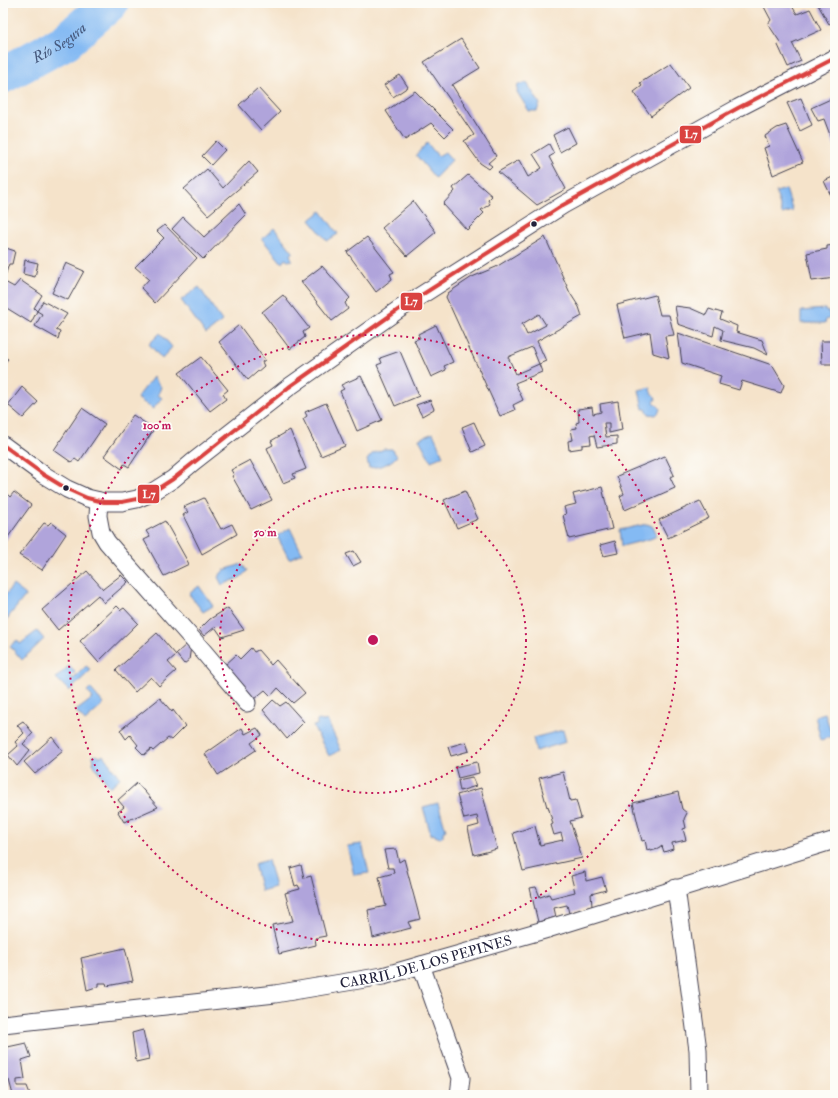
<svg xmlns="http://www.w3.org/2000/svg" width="838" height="1098" font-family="'IM FELL Double Pica',serif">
<rect width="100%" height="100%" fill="#fdfcf7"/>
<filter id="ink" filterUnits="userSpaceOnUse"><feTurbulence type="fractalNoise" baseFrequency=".025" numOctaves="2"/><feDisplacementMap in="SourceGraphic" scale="8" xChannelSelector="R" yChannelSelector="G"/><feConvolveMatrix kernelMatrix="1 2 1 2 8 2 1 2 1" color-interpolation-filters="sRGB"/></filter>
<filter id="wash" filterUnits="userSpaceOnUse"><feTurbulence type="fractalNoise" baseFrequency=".012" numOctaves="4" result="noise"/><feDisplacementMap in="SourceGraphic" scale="16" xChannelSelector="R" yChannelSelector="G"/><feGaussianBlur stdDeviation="0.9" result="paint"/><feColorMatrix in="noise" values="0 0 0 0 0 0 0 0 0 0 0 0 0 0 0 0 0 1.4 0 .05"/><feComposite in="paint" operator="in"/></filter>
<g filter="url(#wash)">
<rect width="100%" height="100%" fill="#f5e3ca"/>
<path fill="#84baf3" stroke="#536e97" d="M527,83l13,21 -3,7h-8l-12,-19 1,-8z
M427,143l11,13 7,-4 7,8 -17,18 -19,-23z
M786,189l7,22 -11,3 -6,-22z
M321,211l17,23 -11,7 -17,-21z
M274,228l19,24 -3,2 2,6 -4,1 -3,-2 -3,4 -20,-24z
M199,287l23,34 -16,13 -25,-34z
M825,309v2l4,1 1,6 -4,2 -1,3h-24v-12z
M160,333l12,14 -10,12 -13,-15z
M153,377l8,10 -3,8 4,3 -9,11 -16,-11z
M651,387l-1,4 5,5 1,3 -2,3 6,6 -1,4 -3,3 -7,-1 -3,-5h-3l-4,-19z
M433,433l10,23 -12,5 -12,-22z
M384,449h8l5,7c-7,8 -17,11 -28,12l-2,-8 5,-6z
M647,524l5,2 4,6 -1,5 -5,2 -28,7 -2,-16z
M290,528l12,25 -13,6 -12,-23z
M242,564l5,7 -6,6 -19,8 -4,-8 6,-7z
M13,585l13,10 -20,25 -3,-2v-20z
M199,586l14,20 -10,6 -14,-18z
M37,631l7,8 -22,21 -12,-14 7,-6 3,4z
M69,666l6,6 -4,4 2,3 13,-13 5,4 -22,21 -13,-13z
M90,688l14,16 -19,17 -9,-10 17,-13 -6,-7z
M825,713l7,23 -11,4 -6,-24z
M318,720l6,1 3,-1 14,30 -12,6 -16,-30 4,-1v-4z
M563,730l3,12 -30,9 -3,-13z
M97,755l3,2 3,-2 17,23 -10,9 -18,-24 2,-1 -1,-6z
M438,803l8,27 -3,2v4l-3,2 -5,-2 -1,-2 -3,1 -8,-28z
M362,844l7,29 -15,2 -7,-29z
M268,860l7,27 -14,4 -7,-27z"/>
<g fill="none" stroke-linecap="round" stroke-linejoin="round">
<path stroke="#84baf3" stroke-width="37" id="s1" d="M3,75l62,-33 45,-39"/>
</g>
<g id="blocks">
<path fill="#b0a4db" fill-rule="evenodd" d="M762,3h28l7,11 13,-5 11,21 -29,13 9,18 -13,6 -11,-24 3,-1 -12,-18 3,-4z
M817,3h18v18l-6,3z
M461,39l19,29 -28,17 44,71 -8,7 4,3 -3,3 -9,-6 -16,-22 10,-6 -50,-73z
M671,63l18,25 -38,28 -17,-24 8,-6 -2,-3z
M400,75l8,12 -15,10 -9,-12z
M258,88l22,24 -19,18 -22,-25z
M415,91l38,38 -8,8 -14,-14 -26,17 -19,-29z
M835,97v51l-11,-29 -6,2 -7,-13z
M801,98l11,27 -12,6 -13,-28z
M786,125l17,37 -30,13 -9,-27 5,-2 -4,-10 12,-8z
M568,127l8,16 -16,9 -7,-17z
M216,141l9,9 -14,15 -9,-9z
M549,144l5,10 -5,3 17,32 -29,16 -39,-33 21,-12 9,17 14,-9 -9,-14z
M249,161l9,11 -50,43 -24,-26 23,-20 16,19z
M468,175l24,21 -4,4 2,4 -9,6 3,3 -17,17 -24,-26 12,-13 -2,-3z
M835,176v25l-1,1 -10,-21z
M413,201l23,31 -29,24 -25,-28z
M239,204l7,11 -43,44 -31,-30 11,-12 21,20z
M165,225l32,33 -42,45 -14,-15 8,-9 -14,-12 29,-29 -7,-7z
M367,237l27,35 -4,2 2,5 -16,13 -29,-40z
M545,237l25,56 9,14 3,9 -45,25 9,20 -7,3 -7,-17 -24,10 8,17 23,-10 3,8 -27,11 8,17 -10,5 2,5 -15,6 -54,-119 2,-4 24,-16 24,-10zM539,314l7,11 -19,10 -5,-11z
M835,245v33l-23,3 -5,-28 20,-4v-3z
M3,247l12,4 -3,13h-3l-4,12 -2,-1z
M25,260l13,3 -3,14 -12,-3z
M66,263l18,8 -16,29 -16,-7z
M322,266l28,32 -5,5 3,6 -16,12 -31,-39z
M20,280l22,15 -8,13 3,3 -6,12 -26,-16 -2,3v-29l11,6z
M283,295l26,33 -6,4 2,5 -15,12 -28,-37z
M655,295l5,20h9l5,20 -9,1 4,22 -16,-5 -3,-21 -25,6 -8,-33z
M43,301l24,13 -11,16 4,2 -2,7 -23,-13 7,-12 -5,-3z
M675,306l15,2 16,7 3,-6 13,4 -2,6 17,7 -1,6 26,8 6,15 -14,-7 -33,-8 2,-10 -8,-4 -2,10 -35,-12z
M239,325l26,35 -3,2 2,4 -16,14 -29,-38z
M436,325l17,37 -9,4 2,4 -15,7 -17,-37 6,-2 -2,-4z
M678,333l94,32 12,20 -3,8 -39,-12 -3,9 -20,-6 2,-8 -39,-13z
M821,341h14v23h-13z
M400,351l19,45 -24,10 -18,-41 5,-2 -2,-5z
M3,356l5,3 -5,6z
M201,357l27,33 -5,4 3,5 -16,12 -31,-38z
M361,376l21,44 -25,11 -17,-40 4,-2 -3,-4z
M22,387l16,15 -15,16 -15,-13z
M430,400l4,9 -12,7 -6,-11z
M618,401l4,29 -13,3v-10h-5l2,14 11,-1v8l-20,3 -3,-12 -4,1 1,8 -9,1v3l-13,2 -1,-9 5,-1 -2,-11 6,-1 -1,-5 3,-1 -1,-13 14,-2 1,7 8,-2 -1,-8z
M326,403l19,43 -24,10 -18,-37 4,-3 -2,-4z
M82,408l23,16 -26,38 -4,-3 -4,3 -17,-12z
M133,415l21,14 -25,38 -5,-3 -2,5 -18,-13z
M474,422l11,24 -13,6 -10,-25z
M290,430l16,39 -13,5 2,4 -12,5 -16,-35 6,-3 -2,-4z
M665,456l9,19 -4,2 5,11 -50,22 -5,-14 4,-2 -7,-18z
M250,460l22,40 -21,10 -19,-34 2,-1 -3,-5z
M602,487l10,42 -43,10 -6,-24 3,-1 -2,-7 12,-3 -3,-10z
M465,491l13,28 -21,9 -13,-28z
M14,492l17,13 -28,39v-45l4,-5 3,3z
M204,498l17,31 11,-5 5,10 -35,20 -19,-39 5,-3 -4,-5z
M700,501l9,17 -41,20 -9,-18z
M165,521l24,43 -25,12 -20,-36 6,-3 -4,-6z
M51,522l15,12 -24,36 -23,-15 25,-32 4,2z
M615,541l3,12 -14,3 -4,-11z
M354,551l7,11 -8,4 -7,-12z
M87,571l16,18 18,-14 7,7 -24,21 -6,-8 -40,35 -16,-20z
M117,606l4,4 3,-2 14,15 -40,39 -18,-21z
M228,608l16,22 -22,7 -7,-10 -11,9 -5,-6 11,-11z
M157,633l19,22 -8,7 8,9 -17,15 -8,-9 -16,15 -19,-22z
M189,642l2,4 -2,14 -5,4 -8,-10z
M251,648l3,4 4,-2 13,15 5,-5 29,33 -12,10 -15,-15 -7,8 -6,-6 -11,9 -29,-34 11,-10 4,4z
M160,698l12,14 1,-2 12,16 -14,14 -3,-2 -15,13 -2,-2 -7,6 -8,-8 2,-2 -8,-10 -4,4 -6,-9z
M273,700l7,6 6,-4 18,20 -17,17 -24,-29z
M23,721l10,12 -10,11 7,6 -13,16 -9,-11 10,-9 -3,-4 9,-9 -7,-8z
M242,728l3,6 12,-6 5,7 -11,8 5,7 -38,25 -13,-21z
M52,737l11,14 -28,23 -11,-12z
M466,742l3,9 -18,5 -3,-9z
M477,762l2,11 -21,5 -3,-11z
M563,772l7,29 6,-1 5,18 -11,3 12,37 -59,13 -10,-38 22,-7 5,19 23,-5 -2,-7 -7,2 -3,-10 2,-1 -5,-18 -1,1 -8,-29z
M472,777l4,9 -16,5 -2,-11z
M137,783l21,24 -34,15 -6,-10 6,-5 -6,-7z
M481,788l16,61 -23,6 -6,-27 11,-3 -2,-9 -13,3 -7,-24z
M678,792l4,17 5,4 -3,6 2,9 -3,1 3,11 -14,3 1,6 -9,3 -2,-6 -4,3 -7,2 -1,-2 -3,1 -2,-10 -3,1 -9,-38z
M396,849l3,13 5,-3 16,60 -12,3 3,6 -38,10 -5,-28 18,-4 -7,-29 15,-4 -1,-5h-5l-4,-18z
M301,865l3,13 7,-2 15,60 -11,2 1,7 -37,9 -7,-29 21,-4 -8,-28 15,-4 -2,-4 -3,1 -5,-18z
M585,872l1,9 16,-4 4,13 -15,4 1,12 -23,7 -2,-8 -13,3 2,9 -18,5 -8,-34 6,-1 4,10 9,-3 2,4 24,-6 -4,-16z
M125,948l8,33 -26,5 -1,-3h-7v3l-12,4 -6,-32z
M143,1030l6,29 -13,3 -4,-29z
M26,1043l5,14 -9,3 3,19 -8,1v6h10l3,8 -17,1 -4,-15 -6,2v-34z"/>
</g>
</g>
<g filter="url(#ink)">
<use href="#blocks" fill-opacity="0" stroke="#423f50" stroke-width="1"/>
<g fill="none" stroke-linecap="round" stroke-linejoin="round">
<g stroke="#423f50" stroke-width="19">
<g id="street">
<path d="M3,445l41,30 23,14 20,9 17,4h18l15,-3 14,-6 22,-14 20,-17 96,-75 109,-77 165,-105 175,-97 97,-50"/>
<path d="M99,501l-1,15 3,16 6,10 20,23 76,86 44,52"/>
<path d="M676,888l22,162 1,45"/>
<path d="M421,965l40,113 -2,17"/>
<path id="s2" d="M3,1024l272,-30 108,-18 161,-46 291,-90"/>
</g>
</g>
<use href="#street" stroke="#fff" stroke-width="17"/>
<g stroke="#fdfcf7" stroke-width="7">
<path id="bus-1" d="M3,445l41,30 23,14 20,9 17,4h18l15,-3 14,-6 22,-14 116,-92 109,-77 165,-105 175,-97 97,-50"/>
</g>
<use href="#bus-1" stroke="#da4240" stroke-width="4"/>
</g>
</g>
<g fill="none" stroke="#c2185b" stroke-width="2" stroke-dasharray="2 4">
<circle cx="373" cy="640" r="153"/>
<circle cx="373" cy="640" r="305"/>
</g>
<g fill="#22223b" stroke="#fdfcf7" stroke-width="1.5">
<circle cx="534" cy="224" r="3.5"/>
<circle cx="66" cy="488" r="3.5"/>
</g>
<g text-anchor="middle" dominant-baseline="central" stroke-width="3.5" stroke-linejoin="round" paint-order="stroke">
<g font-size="14" fill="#22223b" stroke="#fdfcf7">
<text stroke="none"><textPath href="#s2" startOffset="428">CARRIL DE LOS PEPINES</textPath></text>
</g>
<g font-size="15" font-style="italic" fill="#44577b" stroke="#fdfcf7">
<text stroke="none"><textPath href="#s1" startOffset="65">Río Segura</textPath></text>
</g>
</g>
<circle cx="373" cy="640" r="6" fill="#c2185b" stroke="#fdfcf7" stroke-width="2"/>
<g font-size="12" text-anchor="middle" font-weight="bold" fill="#c2185b" stroke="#fdfcf7" stroke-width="3.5" stroke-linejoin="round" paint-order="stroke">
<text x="157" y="429">100 m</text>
<text x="265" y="536">50 m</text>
</g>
<g stroke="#fdfcf7" stroke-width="1.5">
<rect x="679" y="125" width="23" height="19" rx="4" fill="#da4240"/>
<rect x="400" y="292" width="23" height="19" rx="4" fill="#da4240"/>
<rect x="137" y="484" width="23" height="20" rx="4" fill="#da4240"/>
</g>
<g font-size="11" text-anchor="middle" font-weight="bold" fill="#fff">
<text x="691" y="138">L7</text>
<text x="411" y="305">L7</text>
<text x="149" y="498">L7</text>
</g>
<rect width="838" height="1098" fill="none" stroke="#fdfcf7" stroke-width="16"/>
</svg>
